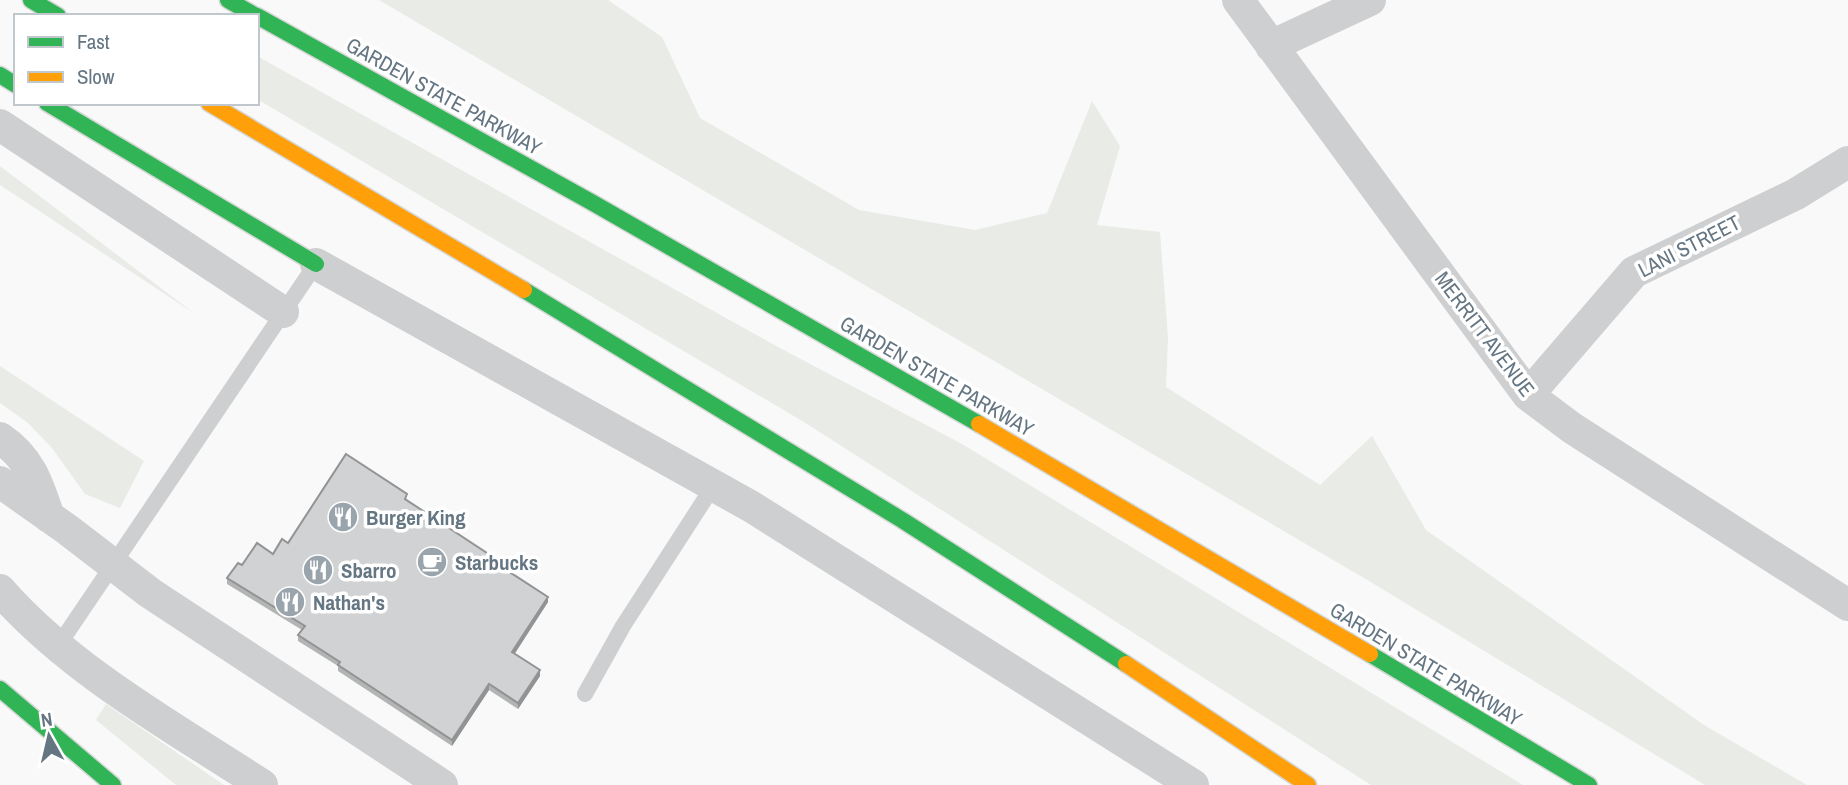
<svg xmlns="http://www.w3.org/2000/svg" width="1848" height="785" font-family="'Archivo Narrow',sans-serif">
<rect width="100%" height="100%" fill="#f9f9f9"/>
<path fill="#e8ebe6" d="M379,0h229l54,37 38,81 159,92 116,20 72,-17 45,-112 28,45 -23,79 63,7 8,106 -2,49 154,98 52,-49 54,94 278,195 103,60h-102l-336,-204z
M257,56l521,291 184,97 561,341h-152l-567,-363 -547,-323z
M0,166l195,148 -195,-129z
M0,366l144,95 -24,47 -35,-14 -33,-46 -24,-25 -28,-20z
M106,704l118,81h1h-49l-80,-65z"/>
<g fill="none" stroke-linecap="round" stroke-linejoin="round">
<g stroke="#d5d6d6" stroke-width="19">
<path id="fast" d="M31,0l27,16
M228,0l28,16
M257,16l336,187 386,221
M0,75l16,10
M47,103l269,161
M524,290l378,230 224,144
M1370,654l219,131
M0,689l113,96"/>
</g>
<g stroke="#d5d6d6" stroke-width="19">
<path id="slow" d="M209,103l315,187
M979,424l391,230
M1126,664l182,121"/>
</g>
<path stroke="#cecfd0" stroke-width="16" d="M58,646l258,-382
M585,694l38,-68 91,-141"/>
<path stroke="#cecfd0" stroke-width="32" d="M1238,0l290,395 44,33 276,177
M1271,46l99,-46
M0,125l283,187
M316,264l436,243 441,278
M1528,395l106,-123 162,-78 52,-32
M0,438c30,20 38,46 49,79
M0,482l68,48 82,63 292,192
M0,590c71,81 173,137 262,195"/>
<use href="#fast" stroke="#30b455" stroke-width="16"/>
<use href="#slow" stroke="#ff9f0a" stroke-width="16"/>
</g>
<path fill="#b3b5b5" d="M407,500l83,60 58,42 -34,52 26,22 -22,33 -29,-19 -37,56 -114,-75v-5l-40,-25v-6l4,-5 -75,-46v-6l15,-13z"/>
<path fill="#929394" d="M548,597v5l-36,56v-6z
M540,670v6l-22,33v-6z
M489,684v6l-37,56v-6z"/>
<path fill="#d0d2d3" stroke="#929394" stroke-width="2" d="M346,454l61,40 -2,5 85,56 -2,3 60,39 -36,55 28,18 -22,33 -29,-19 -37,56 -114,-75 2,-3 -42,-27 7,-9 -78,-48 11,-15 4,2 15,-22 16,11 9,-15 6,4z"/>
<defs>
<g id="restaurant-disc" transform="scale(1.575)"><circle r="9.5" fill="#99a4ac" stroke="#fff"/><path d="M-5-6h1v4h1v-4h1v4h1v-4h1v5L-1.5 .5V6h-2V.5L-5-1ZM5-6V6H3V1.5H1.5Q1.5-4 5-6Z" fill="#fff"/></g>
<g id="cafe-disc" transform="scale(1.575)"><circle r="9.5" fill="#99a4ac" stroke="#fff"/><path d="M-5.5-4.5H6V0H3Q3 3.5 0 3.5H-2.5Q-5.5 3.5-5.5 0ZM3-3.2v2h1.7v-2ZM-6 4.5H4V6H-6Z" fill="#fff"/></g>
</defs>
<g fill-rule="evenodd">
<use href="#restaurant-disc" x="343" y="517"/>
<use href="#cafe-disc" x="432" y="562"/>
<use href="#restaurant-disc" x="318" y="570"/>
<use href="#restaurant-disc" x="290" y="602"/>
</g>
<g text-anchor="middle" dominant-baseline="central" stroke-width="7" stroke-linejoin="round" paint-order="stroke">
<g font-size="21" fill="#657683" stroke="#fff">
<text transform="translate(444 96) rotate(29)">GARDEN STATE PARKWAY</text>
<text transform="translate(1689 246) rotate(-27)">LANI STREET</text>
<text transform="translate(1485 334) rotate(53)">MERRITT AVENUE</text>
<text transform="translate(937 376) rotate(30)">GARDEN STATE PARKWAY</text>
<text transform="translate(1426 664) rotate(31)">GARDEN STATE PARKWAY</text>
</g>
<g font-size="21" font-weight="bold" fill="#657683" stroke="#fff" text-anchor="start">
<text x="366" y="517">Burger King</text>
<text x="455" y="562">Starbucks</text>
<text x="341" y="570">Sbarro</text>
<text x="313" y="602">Nathan's</text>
</g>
</g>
<rect x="14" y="14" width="245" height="91" fill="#ffffff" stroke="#c1c8cd" stroke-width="2"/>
<rect x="28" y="37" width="35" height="10" fill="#30b455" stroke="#c1c8cd" stroke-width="2"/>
<text x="77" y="49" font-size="21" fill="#657683">Fast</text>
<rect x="28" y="72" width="35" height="10" fill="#ff9f0a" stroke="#c1c8cd" stroke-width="2"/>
<text x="77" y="84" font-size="21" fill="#657683">Slow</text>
<g transform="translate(49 736) rotate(352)" stroke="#ffffff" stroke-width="5" paint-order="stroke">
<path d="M0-5L12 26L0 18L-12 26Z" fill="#657683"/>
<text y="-10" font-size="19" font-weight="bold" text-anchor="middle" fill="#657683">N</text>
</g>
</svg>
